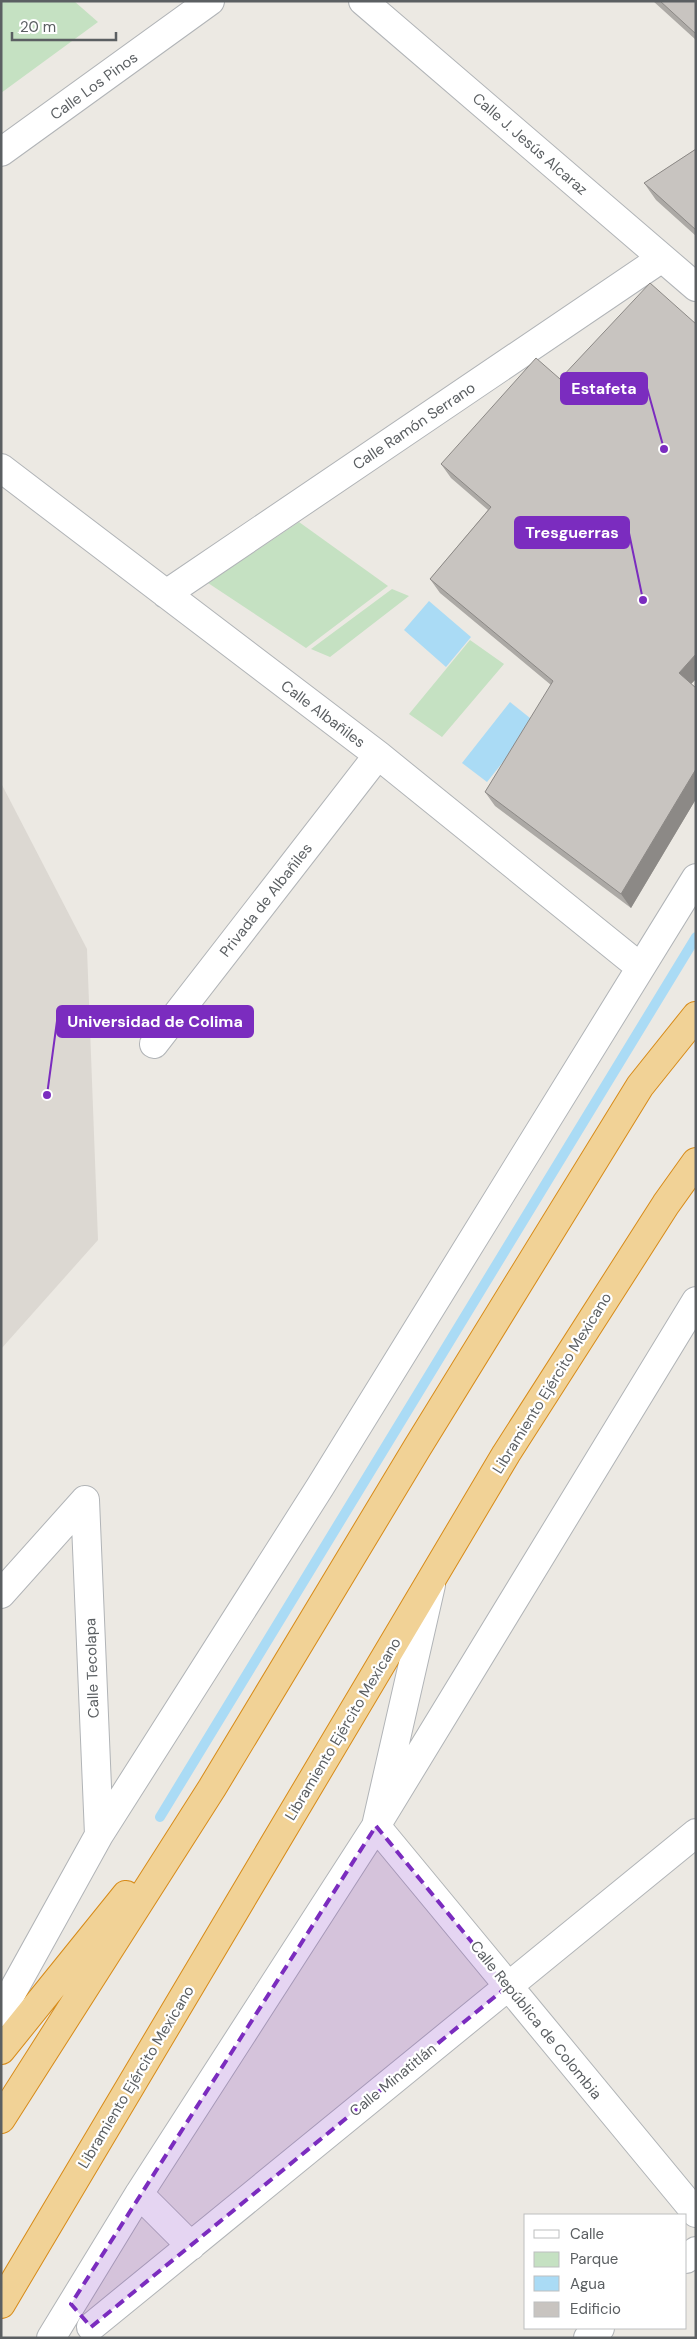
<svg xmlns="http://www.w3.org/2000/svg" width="697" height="2339" font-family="'DM Sans',sans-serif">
<rect width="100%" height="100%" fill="#ece9e3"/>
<path fill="#dcd8d2" d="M1,783l86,166 11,291 -97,109z"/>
<path fill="#c5e1c2" d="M1,1h73l24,21 -97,71z
M299,522l89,64 -82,62 -98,-65z
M392,589l17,7 -79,61 -19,-8z
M470,640l34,24 -62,73 -33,-23z"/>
<path fill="#aadbf5" d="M429,601l42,36 -25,30 -42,-37z
M510,702l25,20 -48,60 -25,-19z"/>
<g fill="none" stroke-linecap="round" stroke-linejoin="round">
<path stroke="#aadbf5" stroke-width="10" d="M160,1817l536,-880"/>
<g stroke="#b1b4b7" stroke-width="30">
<path id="minor" d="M363,1l333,286
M1,152l209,-151
M1,468l377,287 262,212
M166,594l496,-336
M154,1044l224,-289
M85,1500l14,335
M431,1585l-55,241 320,387
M1,1594l84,-94
M1,2012l98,-177 221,-348 376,-609
M139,2194l52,52
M686,2259l10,-8
M91,2327l605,-494
M51,2338l88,-144 237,-368 320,-525
M588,2338l12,-10"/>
</g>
<g stroke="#d78b19" stroke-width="30">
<path id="highway" d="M1,2050l125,-155
M1,2119l211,-331 205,-340 223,-362 56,-70
M1,2304l505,-850 160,-250 30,-42"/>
</g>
<use href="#minor" stroke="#fff" stroke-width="28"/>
<use href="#highway" stroke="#f1d296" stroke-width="28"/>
</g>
<path fill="#aca9a5" d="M653,1h43v39z
M696,149v87l-40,-36 -12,-17z
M696,324v355l-5,5 5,4v111l-65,109 -136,-102 -10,-14 66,-107 -111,-92 -10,-14 58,-69 -37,-32 -10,-14 119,-85z"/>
<path fill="#8c8986" d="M696,654v25l-8,8 -9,-14z
M696,769v30l-65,109 -10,-14z"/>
<path fill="#c8c4c0" stroke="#8c8986" d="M660,1h36v33z
M696,149v81l-52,-47z
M650,283l46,41v330l-17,19 17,15v81l-75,125 -136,-102 68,-111 -123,-102 61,-72 -50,-43 95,-106 24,21z"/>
<path fill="#7b2cbf" fill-opacity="0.2" stroke="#7b2cbf" stroke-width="4" stroke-dasharray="10 6" stroke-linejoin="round" d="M376,1826l132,160 -417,341 -20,-23z"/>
<g text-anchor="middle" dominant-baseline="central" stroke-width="4.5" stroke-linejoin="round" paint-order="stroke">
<g font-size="15" fill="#5b5f62" stroke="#fff">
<text transform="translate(94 86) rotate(-36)">Calle Los Pinos</text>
<text transform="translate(530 144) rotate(41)">Calle J. Jesús Alcaraz</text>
<text transform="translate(414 426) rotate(-34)">Calle Ramón Serrano</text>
<text transform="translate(323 714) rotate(37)">Calle Albañiles</text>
<text transform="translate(266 900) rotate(-52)">Privada de Albañiles</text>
<text transform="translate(552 1383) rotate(-58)">Libramiento Ejército Mexicano</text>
<text transform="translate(92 1668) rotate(-92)">Calle Tecolapa</text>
<text transform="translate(343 1729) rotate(-59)">Libramiento Ejército Mexicano</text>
<text transform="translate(536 2020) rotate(51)">Calle República de Colombia</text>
<text transform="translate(136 2077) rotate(-59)">Libramiento Ejército Mexicano</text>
<text transform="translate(393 2080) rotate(-39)">Calle Minatitlán</text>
</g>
</g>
<path fill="none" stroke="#7b2cbf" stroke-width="2" d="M664 449L647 388M643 600L629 533M47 1095L57 1021"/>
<g fill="#7b2cbf" stroke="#fff" stroke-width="2">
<circle cx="664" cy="449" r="5"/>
<circle cx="643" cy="600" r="5"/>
<circle cx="47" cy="1095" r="5"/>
</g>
<g fill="#7b2cbf" stroke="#7b2cbf" stroke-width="2">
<rect x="561" y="373" width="86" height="31" rx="5"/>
<rect x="515" y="517" width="114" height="31" rx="5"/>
<rect x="57" y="1006" width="196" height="31" rx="5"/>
</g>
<g font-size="16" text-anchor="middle" font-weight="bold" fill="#fff">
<text x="604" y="394">Estafeta</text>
<text x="572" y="538">Tresguerras</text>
<text x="155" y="1027">Universidad de Colima</text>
</g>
<rect width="697" height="2339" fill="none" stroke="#5b5f62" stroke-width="5"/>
<rect x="524" y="2214" width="162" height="115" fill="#ffffff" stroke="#bdbfc0"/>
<rect x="534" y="2230" width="25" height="8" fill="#ffffff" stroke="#bdbfc0"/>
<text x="570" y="2239" font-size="15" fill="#5b5f62">Calle</text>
<rect x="534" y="2252" width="25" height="15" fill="#c5e1c2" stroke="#bdbfc0"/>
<text x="570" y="2264" font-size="15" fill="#5b5f62">Parque</text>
<rect x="534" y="2276" width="25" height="15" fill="#aadbf5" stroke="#bdbfc0"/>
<text x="570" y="2289" font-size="15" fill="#5b5f62">Agua</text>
<rect x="534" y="2302" width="25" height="15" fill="#c8c4c0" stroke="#bdbfc0"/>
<text x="570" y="2314" font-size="15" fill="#5b5f62">Edificio</text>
<path d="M12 32v8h104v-8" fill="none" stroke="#5b5f62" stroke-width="2.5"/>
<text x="20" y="32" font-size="15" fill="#5b5f62" stroke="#ffffff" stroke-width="4" paint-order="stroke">20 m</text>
</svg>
